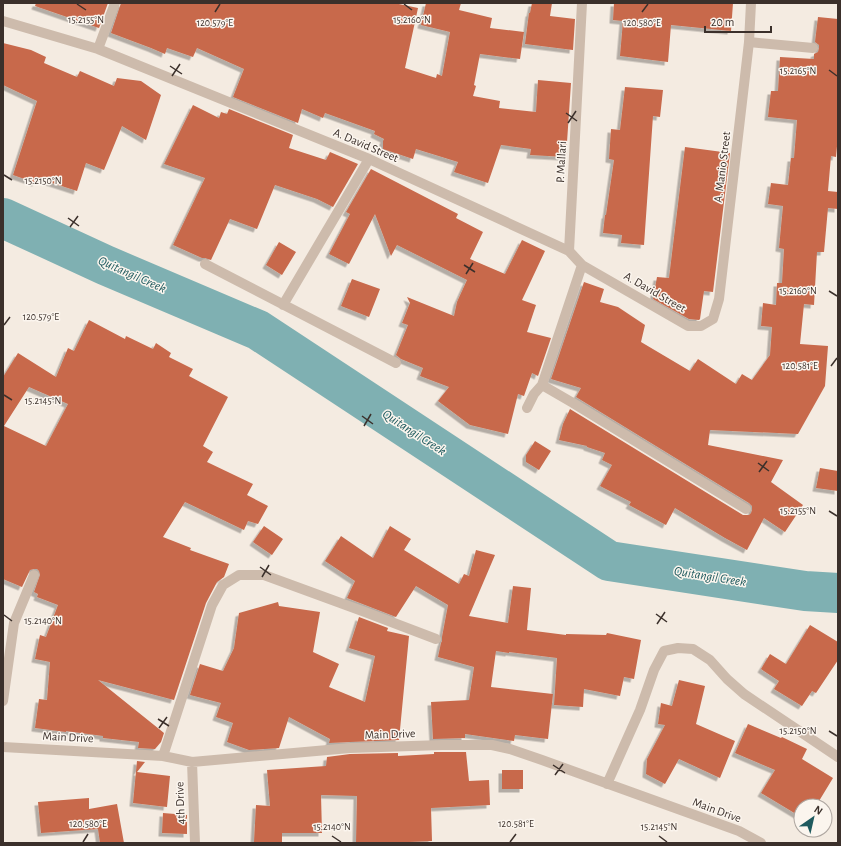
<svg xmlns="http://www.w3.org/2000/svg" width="841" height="846" font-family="'Alegreya Sans',sans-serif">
<defs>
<filter id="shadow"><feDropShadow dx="-3.5" dy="3.5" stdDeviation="0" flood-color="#0004"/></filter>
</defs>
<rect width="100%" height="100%" fill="#f4ebe1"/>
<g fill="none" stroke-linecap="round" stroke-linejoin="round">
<path stroke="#7fb0b2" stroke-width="40" d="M3,218l102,47 153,65 351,231 196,30 33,2"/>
</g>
<path fill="#c8694b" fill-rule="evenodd" filter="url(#shadow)" d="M36,3h72l-9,25 -64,-22z
M121,3h273l24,5 -13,60 31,10 1,-4 5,2 8,-44 -29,-7 5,-22h35l-2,7 33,8 -2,10 34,4 -4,27 -40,-5 -6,31 2,1 -3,10 27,5 -1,7 37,4 2,-32 33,3 -5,74 -36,-2 1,-6 -30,-4 -13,38 -34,-11 4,-10 -42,-13 -3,10 -30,-10v-8l1,-2 -10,-5 1,-3 -50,-18 -2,5 -21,-9 -4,14 -65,-26 11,-28 -47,-21 -4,9 -26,-9 -2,6 -14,-6 -40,-15z
M532,3h20l-2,13 25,3 -2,31 -48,-6 4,-31h1z
M614,3h119l-2,28 -60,-6 -3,37 -48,-6 3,-35 -10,-1z
M818,17l20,2v117l-2,21 -5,-1 -3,35 10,1v17l-10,-1 -4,44h-7l-3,53 -10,-1 -4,40 28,2 -3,40 -27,48 -88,-4 -2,15 75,15 -12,22 32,23 -18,27 -21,-14 -17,32 -22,-12 -50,-30 -9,17 -37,-20 2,-3 -31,-16 12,-21 -10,-5 3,-7 -18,-6v-1l-28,-6 4,-16 7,-15 173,106h6l2,-2 1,-3v-4l-3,-3 -173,-106 5,-9 -30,-9 33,-97 20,7 -4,13 18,5 27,18 -4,17 49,29 8,-12 38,25 6,-10 10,6 18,-25 2,-28 -11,-1 2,-23 13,2 1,-22h5l2,-34 -5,-1 4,-42 -15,-2 3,-21 17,2 3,-27h3l3,-38 -29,-3 3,-26h7l2,-34 34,2v-5l4,-2 1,-4v-3l-4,-3z
M3,43l28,7 15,7 -2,6 33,14 3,-6 34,15 3,-8 24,3 20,14 -15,45 -24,-14 -18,44 -18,-7 -9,28 -40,-13 -1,5 -23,-8 24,-74 -34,-16z
M625,87l38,3 -3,27 -7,-1 -9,129 -23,-2 1,-8 -19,-2 2,-18h1l8,-55 -5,-1 2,-30 9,1z
M193,105l26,13 2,-6 6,2 2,-5 64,26 -4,13 37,12 4,-8 28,12 -25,43 -16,-8 -42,-14 -18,44 -27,-10 -19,41 -6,-2h-3l-29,-13 32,-67 -41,-14z
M685,147l45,6 -17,139 -9,-1 -4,28 -1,1 -10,-1 -36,-20 4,-22 12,1z
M371,169l87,45 -2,4 27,14 -13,27 35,15 17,-34 23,11 -23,49 14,5 -9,27 24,6 -13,38 -6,-3 -8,23 -6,-2 -10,40 -38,-9 -32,-24 11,-14 -29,-11 3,-8 -22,-9 -5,-4 12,-30 -6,-2 8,-20 -3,-6 47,19 3,-14 10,-22 -70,-35 -6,11 -16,-42 -26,50 -20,-10 21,-40 -4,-2z
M279,242l17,10 -14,23 -16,-10z
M352,279l28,10 -11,28 -28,-11z
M89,320l36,19 1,-3 27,13 3,-6 15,10 -2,4 24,12 -4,7 39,21 -25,49 10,6 -6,10 46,22 -6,11 21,11 -10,18 -10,-3 -4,9 -59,-28 -22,35 28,11 -1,2 39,14 -5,13 -7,5 -11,21 -32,97 -76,-20 66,53 -3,9 -6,7 -17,-1 1,-6 -36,-4v-2l-37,-5v1l-31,-4 4,-29 8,1 3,-38 -15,-3 5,-24 6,2 12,-32 -21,-8 1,-3 -4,-2 6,-17 -1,-4 -2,-2h-3l-4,1 -8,17 -19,-8v-202l15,-24 38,24 12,-29 6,3zM29,387l39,17 -22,42 -42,-20z
M535,441l16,10 -12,19 -13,-8v-7z
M820,468l18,3v20l-22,-3z
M264,526l19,13 -11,16 -19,-13z
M390,526l21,13 -7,11 55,34 5,-10 5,2 7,-26 19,5 -26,61 39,7 5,-37 18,2 -4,42 39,5v-1l40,1 1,-2 34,7 -7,39 -10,-2 -4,19 -36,-7 -1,18 -29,-2 3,-47 -48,-6v1l-13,-2 -5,36 62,7 -5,45 -33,-4 -1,6 -49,-7v4l-32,1 -2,-37 38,-2 5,-33 -36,-10 3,-14 1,-2v-4l6,-32 -32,-19 -20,31 -49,-19 8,-17 -30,-20 16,-25 32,22z
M278,602l1,4 41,6 -7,40 26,12 -10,23 36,15 10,-46 -26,-8 10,-31 29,11 -1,3 22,5 -10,104 -49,2 -21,1 1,-4 -41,-22 -10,31 -30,2 -22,-8 6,-19 -17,-6 5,-14 -31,-8 10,-31 23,7 11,-23 5,-35z
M810,625l28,17v18l-22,33 -4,-2 -10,15 -28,-17 5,-8 -18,-12 9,-15 16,10z
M679,680l26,6 -9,38 39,17 -15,37 -41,-19 -14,25 -19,-10 1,-15 18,-34 -7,-1 3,-21 11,3z
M748,724l33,14 1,-1 25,12 -5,10 31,19 -17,28h-15v11l-40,-24 14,-23 -40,-17z
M434,752h32l3,29 20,-1 1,25 -59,3 1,33 -46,2h-30l1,-47 -36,-1 1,38h-40v10l-28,-1 2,-37 14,1 -3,-36 59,-4 1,-9 23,-3 48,-1v3l36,-2z
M137,761l8,1 -8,10 33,4 -3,31 -34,-4z
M502,770h21v19h-21z
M89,798v11l28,-5 7,39h-24l-2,-14 -57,4 -3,-31z
M163,813l24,2v19l-25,-1z"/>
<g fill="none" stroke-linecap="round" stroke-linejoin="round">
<path stroke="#cdbbac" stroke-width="10" d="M3,21l95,28 271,110 200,92 13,14 106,61h13l12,-7 6,-20 30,-257 2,-39
M749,42l64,6
M98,49l17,-46
M569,251l13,-248
M205,264l191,99
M283,305l86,-146
M542,385l31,18 173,106
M527,408l7,-14 8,-9 40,-120
M3,701l11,-78 20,-48
M3,747l160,9 29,6 158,-14 92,-3h50l18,4 32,11 197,71 22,12
M163,756l49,-151 11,-20 16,-10h25l101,37 71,27
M192,762l3,81
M607,784l33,-74 14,-40 10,-19 14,-3 15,1 17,11 17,19 17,15 94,63"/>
</g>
<path fill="none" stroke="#3b302b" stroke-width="1.5" d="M77,4l9,6M404,4l8,6M215,12l5,-8M642,12l6,-8M170,66l12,8M829,70l8,6M172,76l8,-12M566,113l11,8M568,123l8,-12M4,175l8,5M68,218l11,8M70,227l8,-11M464,265l11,7M466,274l7,-11M829,291l8,5M4,325l6,-8M831,366l6,-8M4,395l8,5M362,416l11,8M364,426l7,-12M758,463l11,8M759,472l8,-11M829,511l8,5M260,567l11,8M262,577l7,-12M656,614l11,8M4,615l8,6M657,624l8,-12M158,719l11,7M159,728l8,-11M829,731l8,5M553,765l12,8M555,775l8,-11M332,836l9,6M659,836l8,6M83,842l5,-8M510,842l6,-8"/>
<g text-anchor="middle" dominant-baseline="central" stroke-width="3" stroke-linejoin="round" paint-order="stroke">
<g font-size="12" fill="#3b302b" stroke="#fbf5ee">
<text transform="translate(366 145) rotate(23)">A. David Street</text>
<text transform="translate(561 162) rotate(-87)">P. Mallari</text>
<text transform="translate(722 167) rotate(-83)">A. Manio Street</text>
<text transform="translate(655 292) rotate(30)">A. David Street</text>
<text transform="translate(390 734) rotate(-2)">Main Drive</text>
<text transform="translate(68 737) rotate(3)">Main Drive</text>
<text transform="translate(180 803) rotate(-92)">4th Drive</text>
<text transform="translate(717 810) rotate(20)">Main Drive</text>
</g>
<g font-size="13" font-style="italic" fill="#1f5a5e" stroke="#fbf5ee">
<text transform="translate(132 275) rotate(24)">Quitangil Creek</text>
<text transform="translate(414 433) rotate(33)">Quitangil Creek</text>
<text transform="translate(710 577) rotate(9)">Quitangil Creek</text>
</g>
</g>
<g font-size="10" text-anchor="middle" fill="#3b302b" stroke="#fbf5ee" stroke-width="3" stroke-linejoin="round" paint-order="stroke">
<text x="86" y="23">15.2155°N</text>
<text x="412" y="23">15.2160°N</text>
<text x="215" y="26">120.579°E</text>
<text x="642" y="26">120.580°E</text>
<text x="798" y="74">15.2165°N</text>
<text x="43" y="184">15.2150°N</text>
<text x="798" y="294">15.2160°N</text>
<text x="41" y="320">120.579°E</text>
<text x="800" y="369">120.581°E</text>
<text x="43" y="404">15.2145°N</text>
<text x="798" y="514">15.2155°N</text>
<text x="43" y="624">15.2140°N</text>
<text x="798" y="734">15.2150°N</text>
<text x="88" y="827">120.580°E</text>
<text x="516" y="827">120.581°E</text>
<text x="332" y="830">15.2140°N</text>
<text x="659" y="830">15.2145°N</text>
</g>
<rect width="841" height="846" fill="none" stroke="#3b302b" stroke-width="8"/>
<g transform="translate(813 818) rotate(34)"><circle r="19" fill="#fbf5ee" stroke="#aea6a0"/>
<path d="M0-3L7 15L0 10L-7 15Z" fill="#1f5a5e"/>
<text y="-6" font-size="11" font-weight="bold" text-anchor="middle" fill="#3b302b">N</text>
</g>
<path d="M705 26v6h66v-6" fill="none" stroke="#3b302b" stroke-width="2"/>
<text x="711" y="26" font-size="12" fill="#3b302b" stroke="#fbf5ee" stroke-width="3" paint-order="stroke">20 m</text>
</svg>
